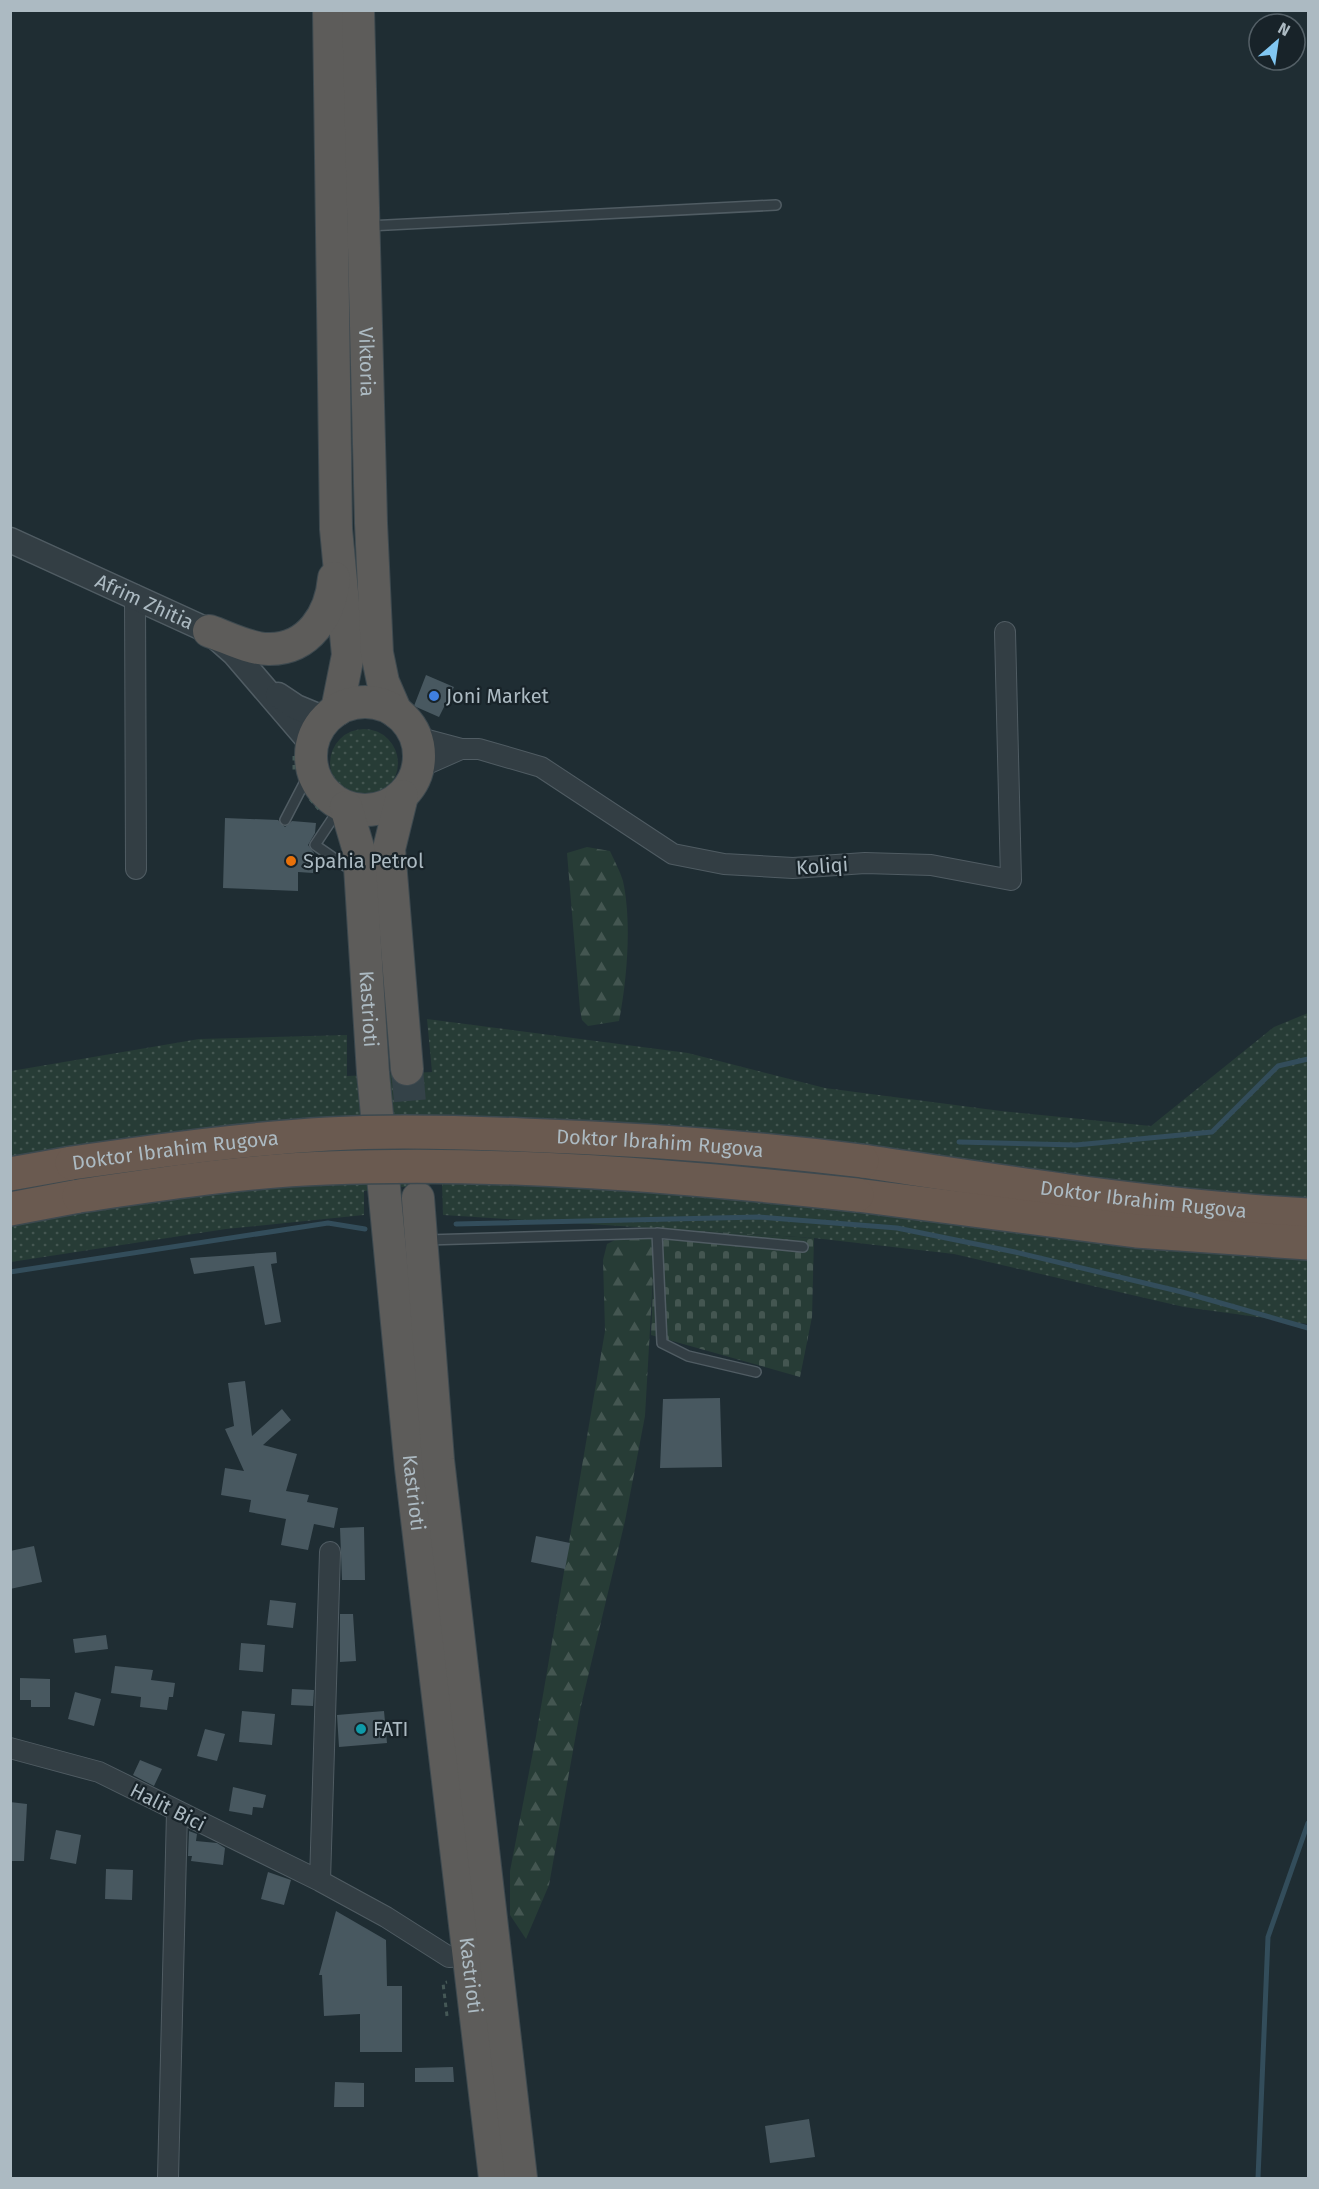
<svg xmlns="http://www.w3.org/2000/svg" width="1319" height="2189" font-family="'Fira Sans',sans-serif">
<defs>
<pattern id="grass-dots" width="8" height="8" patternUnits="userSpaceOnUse" patternTransform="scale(1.5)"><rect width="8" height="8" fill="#273c36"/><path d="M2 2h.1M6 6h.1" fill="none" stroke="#445651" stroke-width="1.8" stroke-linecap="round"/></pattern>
<pattern id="forest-firs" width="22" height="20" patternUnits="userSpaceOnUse" patternTransform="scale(1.5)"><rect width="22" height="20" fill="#273c36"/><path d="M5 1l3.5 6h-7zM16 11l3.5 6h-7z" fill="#445651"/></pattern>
<pattern id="cemetery-stones" width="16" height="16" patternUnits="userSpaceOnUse" patternTransform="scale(1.5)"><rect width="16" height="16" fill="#273c36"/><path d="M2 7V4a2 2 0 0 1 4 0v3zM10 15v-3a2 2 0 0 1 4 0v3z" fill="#445651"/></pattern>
</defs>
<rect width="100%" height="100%" fill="#1f2d33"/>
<path fill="url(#grass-dots)" d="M330 763a34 34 0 1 1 68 0a34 34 0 1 1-68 0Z
M1308,1013v311l-124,-17 -230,-53 -140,-16 -371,-23 -1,-32 -78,8v24l-138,14 -215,33v-191l188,-32 148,-4v41l85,-4 -5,-53 261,34 137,35 176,23 150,15 123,-99z"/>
<path fill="url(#forest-firs)" d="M587,847l23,4c4,9 10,20 13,30 9,41 4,100 -4,140l-31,5 -6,-6 -2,-10 -13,-157z
M627,1234l23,4 5,4 -10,174 -20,105 -44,185 -32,179 -23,54 -16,-24v-44l26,-135 69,-405 -2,-71 4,-16z"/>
<path fill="url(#cemetery-stones)" d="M700,1231l114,7 -2,79 -12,60 -149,-42 4,-93z"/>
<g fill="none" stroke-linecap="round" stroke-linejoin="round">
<path stroke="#334d5b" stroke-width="5" d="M959,1142l117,3 136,-13 66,-66 30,-7
M456,1224l303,-7 138,11 118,24 167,40 126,36
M10,1272l318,-49 37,6
M1258,2178l10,-241 40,-114"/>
</g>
<path fill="#485860" d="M426,675l28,12 -15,30 -25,-11z
M225,818l53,2 7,7 7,-6 24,2 -1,10 -7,12 6,8 -1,20 -15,-1v19l-75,-3z
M276,1252l1,11 -6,1 10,58 -16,3 -11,-59 -60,8 -4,-16z
M245,1381l7,55 30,-27 9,11 -28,25 34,9 -11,37 23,4 -2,7 31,6 -4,20 -20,-4 -6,26 -27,-5 5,-26 -37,-7 2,-12 -30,-5 4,-27 19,3 -19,-42 9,-3 -6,-43z
M720,1398l2,69 -62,1 3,-69z
M364,1527l1,53h-23l-2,-52z
M536,1536l34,7 -5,26 -34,-7z
M34,1546l8,36 -32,7v-38z
M270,1600l26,3 -3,25 -26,-3z
M340,1614h13l3,47 -16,1z
M106,1635l2,14 -33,4 -2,-14z
M241,1643l24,2 -2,27 -24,-2z
M115,1666l38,4 -2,10 24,3 -2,14h-4l-2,13 -27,-3 1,-10 -30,-4z
M20,1678l30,1v28h-19v-7h-11z
M292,1689l22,1 -1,16 -22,-1z
M75,1692l26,7 -7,27 -26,-7z
M242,1711l33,3 -3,31 -33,-3z
M384,1711l3,32 -48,4 -2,-32z
M205,1729l20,5 -8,27 -20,-5z
M140,1760l22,9 -8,17 -21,-11z
M233,1787l33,8 -3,13 -10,-1 -1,8 -23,-4z
M10,1802l17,2 -3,57h-14z
M56,1830l25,5 -5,29 -26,-5z
M189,1831l8,3 -1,7 21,2 8,5 -2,17 -32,-4 1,-5h-4z
M106,1869l27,1 -1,30 -27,-1z
M268,1872l23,8 -7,25 -23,-6z
M336,1911l50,29 1,46h15v66h-42v-38l-36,2 -2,-41h-3z
M453,2067l1,15h-39v-14z
M335,2082l29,1v24h-30z
M809,2119l6,38 -45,6 -5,-37z"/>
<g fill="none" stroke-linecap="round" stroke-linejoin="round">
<path stroke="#344248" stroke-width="32" stroke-dasharray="32 16" stroke-linecap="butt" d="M407,1069l8,89"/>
<g stroke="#505c63" stroke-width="12">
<path id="service" d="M368,226l408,-21
M339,809l-24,36 39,27
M285,820l27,-52
M657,1233l5,110 26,13 68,16
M427,1240l230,-7 146,14"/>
</g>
<g stroke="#505c63" stroke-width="22">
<path id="minor" d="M135,595l1,274
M416,737l45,12h18l62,18 132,87 51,10 69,4 72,-5 66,2 80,15 -6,-248
M418,768l43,-19
M10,1748l89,24 221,109 66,36 63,40 18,-1
M320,1881l10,-329
M168,2178l9,-366"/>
</g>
<g stroke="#505c63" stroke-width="27">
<g id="tertiary">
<path id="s1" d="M10,540l199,91 25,22 78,91"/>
<path d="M278,695l18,12 29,12"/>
</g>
</g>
<g stroke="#3d494f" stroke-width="34">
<g id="trunk">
<path d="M329,10l7,519 12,126 -11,55"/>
<path id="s2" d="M358,10l13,513 6,130 6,29 13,30"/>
<path d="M209,631c18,6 40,18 59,18 41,1 63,-35 66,-71"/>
<circle cx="365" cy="756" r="54"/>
<path d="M402,796l-13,53 18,220"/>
<path id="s3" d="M346,807l13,44 14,222 38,395 84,710"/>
<path d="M418,1198l20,262 83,718"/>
</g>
</g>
<g stroke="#3d494f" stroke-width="36">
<g id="motorway">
<path id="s4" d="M862,1161c148,22 297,46 446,54"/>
<path d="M10,1174l62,-11"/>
<path d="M857,1195l279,36 172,12"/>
<path d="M10,1209l69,-13"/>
</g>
</g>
<path stroke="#455856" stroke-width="3" stroke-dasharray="4.5 4.5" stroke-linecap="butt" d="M294,756v17
M310,799l11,13
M447,2016l-4,-33 4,-1"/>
<use href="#service" stroke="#333e44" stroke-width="9"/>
<use href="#minor" stroke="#333e44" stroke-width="20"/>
<use href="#tertiary" stroke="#333e44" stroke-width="24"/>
<use href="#trunk" stroke="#5d5c5a" stroke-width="32"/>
<use href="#motorway" stroke="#6a5a50" stroke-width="33"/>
<g stroke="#3d494f" stroke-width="36" stroke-linecap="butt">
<g id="motorway-bridge">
<path id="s5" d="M72,1163c85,-12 170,-24 256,-29 65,-4 130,-2 195,1 114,4 226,12 339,26"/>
<path d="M79,1196c82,-12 165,-25 248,-28 177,-7 353,8 530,27"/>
</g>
</g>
<use href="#motorway-bridge" stroke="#6a5a50" stroke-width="33"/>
</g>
<circle fill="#3f7fe0" stroke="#182329" stroke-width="2" cx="434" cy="696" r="6"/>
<circle fill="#e8710a" stroke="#182329" stroke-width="2" cx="291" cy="861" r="6"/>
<circle fill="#0f9aa8" stroke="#182329" stroke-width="2" cx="361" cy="1729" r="6"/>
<g text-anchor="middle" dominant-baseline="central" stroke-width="4.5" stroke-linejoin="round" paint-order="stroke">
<g font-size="20" fill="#acbac2" stroke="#182329">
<text stroke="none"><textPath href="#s2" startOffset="352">Viktoria</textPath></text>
<text stroke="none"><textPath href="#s1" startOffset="148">Afrim Zhitia</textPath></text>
<text transform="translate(822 866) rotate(-4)">Koliqi</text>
<text stroke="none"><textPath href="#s3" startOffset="204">Kastrioti</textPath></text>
<text stroke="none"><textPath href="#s5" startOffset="590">Doktor Ibrahim Rugova</textPath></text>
<text stroke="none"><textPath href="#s5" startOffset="104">Doktor Ibrahim Rugova</textPath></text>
<text stroke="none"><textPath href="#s4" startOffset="284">Doktor Ibrahim Rugova</textPath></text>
<text stroke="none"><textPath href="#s3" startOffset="690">Kastrioti</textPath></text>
<text transform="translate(168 1807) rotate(27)">Halit Bici</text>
<text stroke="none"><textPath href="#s3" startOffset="1176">Kastrioti</textPath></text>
</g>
<g font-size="20" fill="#acbac2" stroke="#182329" text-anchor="start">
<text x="446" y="696">Joni Market</text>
<text x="303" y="861">Spahia Petrol</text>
<text x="373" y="1729">FATI</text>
</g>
</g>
<rect width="1319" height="2189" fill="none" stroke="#acbac2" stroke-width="24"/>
<g transform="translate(1277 42) rotate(29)"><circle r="28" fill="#182329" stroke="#535f66" stroke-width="1.5"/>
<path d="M0-4.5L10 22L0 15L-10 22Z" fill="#81c7f2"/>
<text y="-9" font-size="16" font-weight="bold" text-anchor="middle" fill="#acbac2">N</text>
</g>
</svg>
